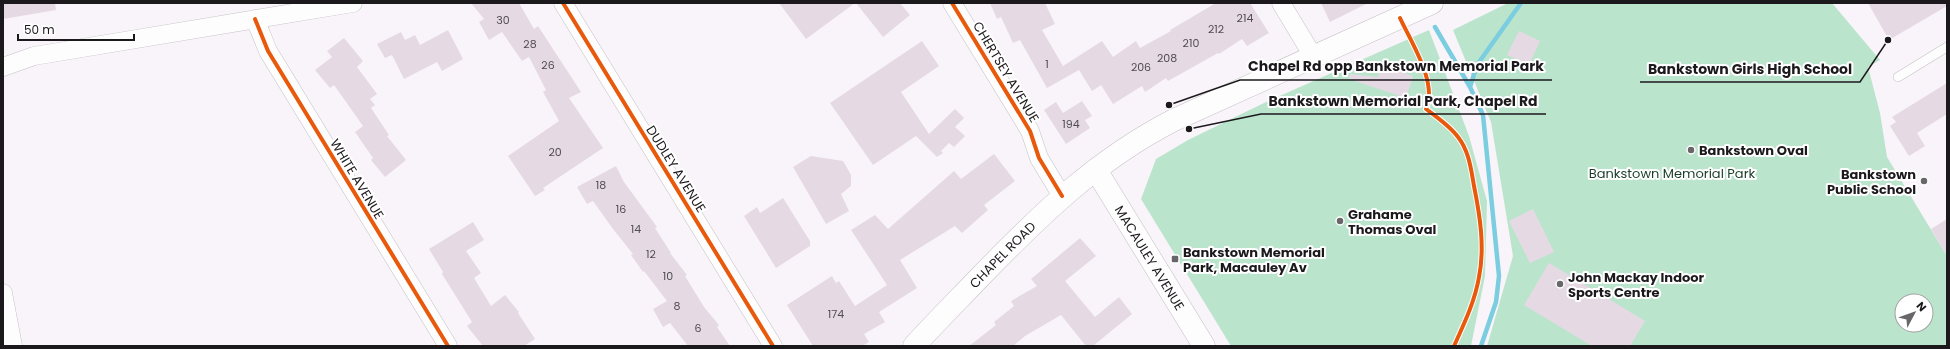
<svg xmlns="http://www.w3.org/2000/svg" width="1950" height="349" font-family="Poppins,sans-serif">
<rect width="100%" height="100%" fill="#f9f4f9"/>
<path fill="#bbe4cc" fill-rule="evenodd" d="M1508,3h324l48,57 -12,7 12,46 7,44 60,99v90h-460l26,-90 -22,-134 -38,-92zM1902,301h24v24h-24z
M1429,30l40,106 18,65 -2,75 -14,70h-240l-90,-147 15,-40 32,-19 76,-37z"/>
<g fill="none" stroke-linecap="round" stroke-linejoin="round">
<path stroke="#7bcde0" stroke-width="4.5" d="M1435,27l35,60 13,28 16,161 -3,26 -15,44
M1470,87l7,-22 44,-62"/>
</g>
<path fill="#e5dae4" d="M3,3h52l1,7 -53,9z
M471,3h48l15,26 4,-3 43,66 -12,6 34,50 -60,40 2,2 -10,6 -27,-40 51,-35 -16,-29 3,-2 -17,-33 -7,4 -20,-29 -13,8 -10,-18 5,-3z
M779,3h76l-49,36z
M856,3h44l10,12 -27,22z
M990,3h55l10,21 -13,6 21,36 39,-25 11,16 23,-16 4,7 31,-17 -1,-1 46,-27h34l19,30 -22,13 -5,-7 -23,15 -1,-1 -50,28 -2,-3 -21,14 -3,-6 -29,18 -12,-19 -9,6 -13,-21 -32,18 -27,-48 -7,3 -12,-26 -4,2z
M1321,3h47l-38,19z
M1868,3h79v3l-58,34z
M448,30l15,29 -21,12 -5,-9 -33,17 -12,-24 -7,3 -8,-14 24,-12 4,8 10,-5 5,10z
M1519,31l21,10 -11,24 -22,-10z
M344,38l19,23 -6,6 20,27 -7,5 5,6 -4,3 18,27 -2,1 19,24 -21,17 -14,-17 2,-2 -18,-26 8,-6 -29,-41 -4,3 -15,-18 17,-13 -5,-6z
M922,41l17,25 -38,26 28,42 26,-25 9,9 -9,9 10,9 -11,11 -5,-4 -8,8 2,2 -6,4 -21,-21 -43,29 -43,-62z
M1381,65l32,11 -7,22 -57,-19 1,-5 28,3z
M1947,83v31l-30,19 8,13 -16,10 -19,-30 6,-4 -4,-5z
M1082,101l10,15 -7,4 5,8 -24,16 -22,-34 12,-8 7,11z
M994,154l21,27 -31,24 4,5 -26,23 -7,-7 -55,34 17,28 -38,24 6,10 -21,12 5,8 -7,4h-49l-26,-41 45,-29 4,7 3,-2 16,25 32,-21 -36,-55 24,-15 13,14 66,-58 7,8z
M811,156l32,5 8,14v11l-10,8 8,17 -23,13 -33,-57z
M616,166l8,16 33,45 -2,1 16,25h-1l17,22 -2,1 19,31 15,18 -2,2 13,19h-42l-18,-23 -7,4 -10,-18 14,-8 -23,-30 -1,1 -12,-17 2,-1 -20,-25 -20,-28 -6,3 -10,-17z
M783,198l27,43v5l-34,22 -32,-52 13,-9 3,6z
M1533,209l21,43 -24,11 -21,-42z
M1947,219v37l-16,-27z
M473,222l11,18 -18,11 15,22 -7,5 17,28 14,-11 14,17 -1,1 17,26 -11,7h-41l-16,-20 5,-4 -30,-48 1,-2 -14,-23z
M1080,238l16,18 -31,25 30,36 24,-20 13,17 -39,32h-7l-25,-31 -36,21 -12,10h-44l27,-21 -2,-3 20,-16 -3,-5 26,-15 -6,-7z
M1549,263l96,58 -15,25h-38l-68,-41z"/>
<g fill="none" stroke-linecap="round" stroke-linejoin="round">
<g stroke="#c4c1c4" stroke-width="10">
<path id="service" d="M1898,77l49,-30"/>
</g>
<g stroke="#c4c1c4" stroke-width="19">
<path id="minor" d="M563,3l210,343
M952,3l78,128 9,27 23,38
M1281,3l32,53
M255,19l13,32 180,295
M3,67l31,-11 319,-53
M3,293l10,53"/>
</g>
<g stroke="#c4c1c4" stroke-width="23">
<g id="secondary">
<path id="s1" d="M1096,170l108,176"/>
<path id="s2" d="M914,346c21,-23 43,-45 65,-68 60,-62 117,-118 195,-158l258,-117"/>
</g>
</g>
<use href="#service" stroke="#fefdfe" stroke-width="9"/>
<use href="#minor" stroke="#fefdfe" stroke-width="18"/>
<use href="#secondary" stroke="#fefdfe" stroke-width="22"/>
<g stroke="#fff" stroke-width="6">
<path id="cycleway" d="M563,3l210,343
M952,3l78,128 9,27 23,38
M1400,18c11,24 38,65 26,91 11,8 24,17 32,28 11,14 13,32 16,49 6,30 11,61 5,91 -4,24 -15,47 -25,69
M255,19l13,32 180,295"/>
</g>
<use href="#cycleway" stroke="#e8590c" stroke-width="4"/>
</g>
<g fill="#696669" stroke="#fff" stroke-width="1.5">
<circle cx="1691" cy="150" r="4"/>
<circle cx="1924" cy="181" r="4"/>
<circle cx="1340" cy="221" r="4"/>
<rect x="1171" y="255" width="8" height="8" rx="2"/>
<circle cx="1560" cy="284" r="4"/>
</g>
<g text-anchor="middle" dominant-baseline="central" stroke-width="4" stroke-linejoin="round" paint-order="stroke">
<g font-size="11" fill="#524c51">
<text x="1245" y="18">214</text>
<text x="503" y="20">30</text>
<text x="1216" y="29">212</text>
<text x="1191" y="43">210</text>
<text x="530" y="44">28</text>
<text x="1167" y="58">208</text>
<text x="1047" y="64">1</text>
<text x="548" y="65">26</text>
<text x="1141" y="67">206</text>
<text x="1071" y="124">194</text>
<text x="555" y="152">20</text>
<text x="601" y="185">18</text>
<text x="621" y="209">16</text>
<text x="636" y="229">14</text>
<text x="651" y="254">12</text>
<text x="668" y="276">10</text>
<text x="677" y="306">8</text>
<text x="836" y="314">174</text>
<text x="698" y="328">6</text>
</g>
<g font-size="13" fill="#1c191c" stroke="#fff">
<text transform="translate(1006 72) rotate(59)">CHERTSEY AVENUE</text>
<text transform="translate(676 169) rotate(58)">DUDLEY AVENUE</text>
<text transform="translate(357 179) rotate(59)">WHITE AVENUE</text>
<text stroke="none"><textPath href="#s2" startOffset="127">CHAPEL ROAD</textPath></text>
<text stroke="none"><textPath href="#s1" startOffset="103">MACAULEY AVENUE</textPath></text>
</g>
<g font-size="13" font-weight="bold" fill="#1c191c" stroke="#fff" text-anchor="start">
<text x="1699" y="150">Bankstown Oval</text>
<text x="1916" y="174" text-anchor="end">Bankstown<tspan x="1916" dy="15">Public School</tspan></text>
<text x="1348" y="214">Grahame<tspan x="1348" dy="15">Thomas Oval</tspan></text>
<text x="1183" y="252">Bankstown Memorial<tspan x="1183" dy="15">Park, Macauley Av</tspan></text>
<text x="1568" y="277">John Mackay Indoor<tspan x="1568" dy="15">Sports Centre</tspan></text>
</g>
<g font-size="13" fill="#193d29" stroke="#fff">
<text x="1672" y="173">Bankstown Memorial Park</text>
</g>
</g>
<path fill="none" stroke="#1c191c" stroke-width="1.5" d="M1169 105L1240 80H1552M1888 40L1860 82H1640M1189 129L1261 114H1546"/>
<g fill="#1c191c" stroke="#fff" stroke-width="1.5">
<circle cx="1169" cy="105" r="4"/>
<circle cx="1888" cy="40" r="4"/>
<circle cx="1189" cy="129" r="4"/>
</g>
<g font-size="14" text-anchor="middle" font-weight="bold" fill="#1c191c" stroke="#fff" stroke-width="4" stroke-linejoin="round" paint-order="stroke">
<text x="1396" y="71">Chapel Rd opp Bankstown Memorial Park</text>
<text x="1750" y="74">Bankstown Girls High School</text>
<text x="1403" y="106">Bankstown Memorial Park, Chapel Rd</text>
</g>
<rect width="1950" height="349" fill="none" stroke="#1c191c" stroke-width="8"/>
<g transform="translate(1914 313) rotate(49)"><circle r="19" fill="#ffffff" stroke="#a4a3a4"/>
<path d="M0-3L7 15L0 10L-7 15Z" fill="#696669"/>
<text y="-6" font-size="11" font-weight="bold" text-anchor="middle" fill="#1c191c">N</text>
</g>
<path d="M18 34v6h116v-6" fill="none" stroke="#1c191c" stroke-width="2"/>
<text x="24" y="34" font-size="12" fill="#1c191c" stroke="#ffffff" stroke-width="3" paint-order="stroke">50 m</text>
</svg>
